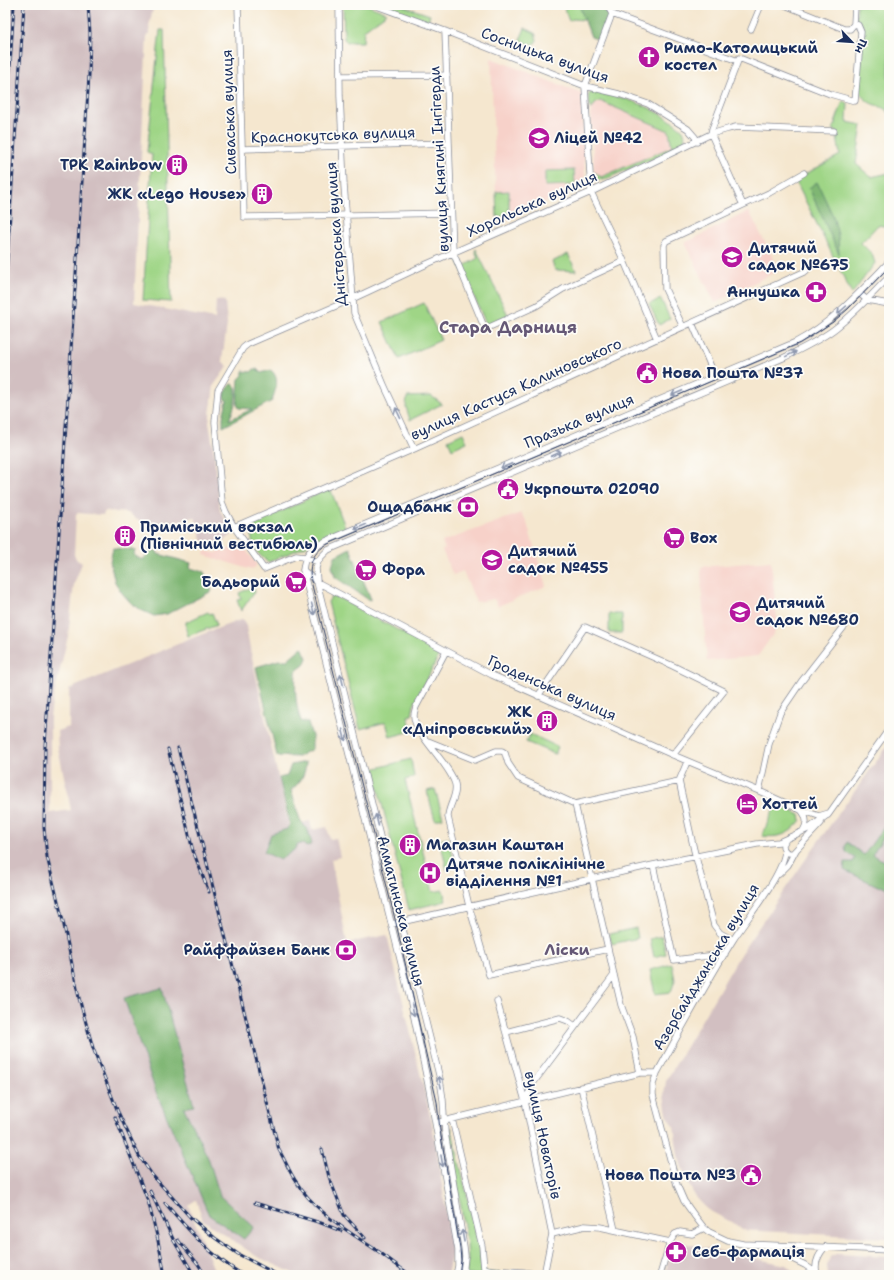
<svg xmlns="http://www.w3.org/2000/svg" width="894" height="1280" font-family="'Shantell Sans',sans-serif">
<rect width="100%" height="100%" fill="#fdfcf7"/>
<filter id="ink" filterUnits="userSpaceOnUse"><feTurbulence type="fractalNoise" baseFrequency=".025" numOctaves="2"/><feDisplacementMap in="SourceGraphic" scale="8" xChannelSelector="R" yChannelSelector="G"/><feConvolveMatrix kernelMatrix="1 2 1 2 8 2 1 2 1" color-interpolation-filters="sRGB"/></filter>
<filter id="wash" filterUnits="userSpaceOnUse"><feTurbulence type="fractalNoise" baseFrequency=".012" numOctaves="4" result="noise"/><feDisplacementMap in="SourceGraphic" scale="16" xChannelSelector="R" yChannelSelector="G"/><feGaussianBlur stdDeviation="0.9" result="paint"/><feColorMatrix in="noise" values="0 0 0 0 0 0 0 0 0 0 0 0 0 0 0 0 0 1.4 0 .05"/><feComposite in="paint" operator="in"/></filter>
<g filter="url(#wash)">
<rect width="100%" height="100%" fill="#f5e7cf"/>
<path fill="#f7d1c9" d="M491,58l91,36 3,89 -88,42z
M600,101l69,30 3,16 -71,30 -7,-5 -3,-62 4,-6z
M749,211l30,59 -64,33 -30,-60z
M521,513l5,7 20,66 -48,20 -4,-7 -18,3 -13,-31 -10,4 -11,-25 3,-1 -3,-7z
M239,544l3,1 14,18v3l-4,4 -48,-15 1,-4 12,2 2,-3 7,2 1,-3h2l7,-4z
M771,561l7,66 -20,29 -51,5 -5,-65 -1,-29z"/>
<path fill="#d2bfc1" d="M5,5h149l-5,21 1,8h-3l-13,269 81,16 1,-19 9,1 2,23 -5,37 6,5 -14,19 -5,37 5,31 6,58 12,18v6l-17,12 -10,1 -10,-31 -44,11 -23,-15 -23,-2 -2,4 -25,-2 -2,1 -2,41 3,5 5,3 -8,21 -6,52 -16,67 -2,14v96l21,-3 -13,-62 -1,-17 12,-4v-38l126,-52 48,-18 5,12 -1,3 20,93 22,99 21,-5 2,9 15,-3 3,12 6,-1 4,19 -9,2 16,84 40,-8 45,188 5,29 15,100 -5,23h-150l-41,-19 -53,-36 -7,-20 -8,5 28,70h-211z
M889,744v494l-147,-8 -7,-6 -27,-14 -14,-15 -9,-19 -7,-21 -4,-29 -6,-8 -2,-10 -2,-13 2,-14 75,-128 74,-107z
M673,1241l113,24 11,10h-132z
M836,1254l53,3v18h-61l-1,-9 3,-9z"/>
<path fill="#9fd586" stroke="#5d8272" d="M343,5h24l20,8 -23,17 -1,12h-16l-3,-3z
M381,5h19l30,10 -3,8z
M563,5h40l3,17 -33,-3 -4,2z
M857,5h32v108c-10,-12 -21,-3 -30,-24l4,-58 -1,-6 -6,-5z
M525,28l10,5 2,7 -2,3 -4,2 -11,-5z
M160,30h4l7,272 -28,-2 9,-146 -5,-2z
M593,92c32,4 65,16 90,38 4,8 1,14 -7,19l-73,31 -8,-1 -1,-7 7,5 71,-30 -3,-16 -69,-30 -5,3 -4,6 -3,-14 2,-3z
M843,101l5,2 -1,19 15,3 -6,39 15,13 18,-4v54l-11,-2 -17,18 11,11 3,9 -23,31 -57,-114 45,-25 -4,-24 -3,-2z
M574,170l1,15 -30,1v-15z
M509,191v25l-12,1 -1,-25z
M476,249l33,68 -22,9 -31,-70 2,-1 6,11 14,-8 -3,-8z
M568,254l8,17 -21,-1 -3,-8z
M661,299l9,20 -11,6 -10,-21z
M424,303l17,37 -42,19 -17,-37z
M431,396l11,8 -32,16 -4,-13 1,-10z
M463,433l4,9 -15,7 -4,-9z
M330,488l16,41 -77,33c-15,-9 -20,-20 -16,-37z
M253,587l2,4 -14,20 -4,-11 4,-1 -2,-6z
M331,597h6l103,56 -26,52 -2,10 -4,1 4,15 -22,6 -4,-15 -26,7 -32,-127z
M208,612l2,2 2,-1 5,12 -29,11 -2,-7v-7z
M609,614h13v19h-13z
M530,734l28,13 -3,7 -29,-12z
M411,759l3,18 -9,3 28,112 10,-2 3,11 -37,9 -36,-141z
M435,789l8,29 -8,2 -8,-29z
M776,803l24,12 1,5c-12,15 -21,18 -39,16z
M448,838l8,29 -9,3 -7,-30z
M636,928l2,10 -26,6 -3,-10z
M662,936l4,18 -12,3 -4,-18z
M672,964l3,16 -4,12 -16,2 -5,-24z
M451,1127l29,123 1,19 4,3 30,2v1h-49l2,-16 -1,-15 -18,-110z"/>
<path fill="#7fb673" stroke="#4d7268" d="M579,5h24l6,10 -6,16 -6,8 -6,-2z
M817,182l16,34 5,19 1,19 -30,-66z
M254,369h3l4,4 10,-3c10,9 4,20 1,31l-49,26v-10l4,-17 -3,-1 1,-6 6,-9h2l3,3c1,13 -2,22 -7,33l23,-11 -13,-1 -2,-4 2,-25 4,-4v-4l8,1z
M113,548l22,2 -1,5 8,5 4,-3 5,-7 6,1 1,3 33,9 -1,5 14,4 8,19 -45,23 -13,2 -13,-6 -10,-7 -9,-10 -7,-11 -5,-20z
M350,548l21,51 -2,1 -34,-23 -3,-11 3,-10z
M302,647l5,11 -3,7 -8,6c-1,17 -1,34 5,50l7,2 4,13v13l-14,8 -21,-1 -21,-89 23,-7h8z
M306,762c-1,13 -5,20 -15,28l9,30 8,11 4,13 -6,3 -3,-4 -6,2 -3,5 -14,10 -16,-8 7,-18 16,-5 3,-5 -11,-46 8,-2 4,-11z
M889,819v10l-17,26 17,8v27l-8,-4 -1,1 -36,-17 1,-8h8l2,-4 -9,-6 -1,-5 2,-5 17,13z
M162,988l32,118 -10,2 25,52 11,36 34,31 -10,12 -35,-24 -53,-123 -32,-94z"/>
</g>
<g filter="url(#ink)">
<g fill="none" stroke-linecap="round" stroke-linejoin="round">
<g stroke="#888b96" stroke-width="7">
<path id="minor" d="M238,5l6,212 207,-4
M339,5l1,91 4,89 10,128 31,74 29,62
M374,5l71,26 140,55 34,8 29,10 40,25 7,8 2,5
M607,5l5,9 126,47
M785,5l59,24h6l4,-5
M612,14l-27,72 6,106 33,69 33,78
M854,24l1,-19
M751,29l10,-24
M445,31l8,221 32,77 51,-23 27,-17 61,-28
M340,76l107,-1
M242,149l207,-6
M743,205l-32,-71 1,-5 27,-71 91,36 25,7 6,-69 -3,-7 -4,-1
M859,293l8,7 22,4
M692,323l23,53
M683,327l-18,-38 -1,-44 2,-4 103,-48 35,-20
M234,527l180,-78 392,-178
M318,562l-13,-5 -9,-1 -32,13 -30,-42 -8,-15 -4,-10 -7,-80 3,-32 25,-42 5,-4 104,-45 75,-35 164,-72 120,-58 17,-5 8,-2 98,4
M303,570l14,12 175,93 181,80 86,36 42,19 18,6 10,-3
M446,651l-30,56c-1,3 -2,6 -2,9 0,18 36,48 41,68 3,11 -7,22 -7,33l21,89 20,69 119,-26
M538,696l47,-69 88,39 51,25 -51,64
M428,741l47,19 21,-9h6l3,2 3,10 10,15 57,26 104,-23
M687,762l-8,19 15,69 20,75 6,8 13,7
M759,791l10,-47 11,-31 21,-31 46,-59 5,-4
M575,804l39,171 7,30 12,32 7,36
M801,810c6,7 7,13 2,21
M828,815l61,-86
M786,839l-3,6c0,6 4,9 10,8l28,-30
M785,851c-2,24 -38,67 -52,89 -27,43 -51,88 -76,133l-4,11v11l24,90 7,16 10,14 10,13 5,4 19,9 15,3 146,6
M653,865l21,95 51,-6
M779,874l9,-9 8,-15
M392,924l261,-59 104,-21 22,-2 29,-13 18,-13
M497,1001l28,100 27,133 -8,41
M506,1032l54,-14 8,3 7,5
M581,1087l34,143
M525,1101l9,-19 80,-107
M452,1119l30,127 2,22 7,2 32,2 18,3
M436,1123l204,-50h17
M552,1234l33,-8 15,1 70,15
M766,1246l39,19 14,10
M817,1273c-3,-9 2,-19 8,-26
M456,1275l2,-9v-16l-29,-161 -18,-86 -108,-433c2,-18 8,-21 23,-29l470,-199c37,-20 64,-50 93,-80
M463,1275l2,-19 -1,-9 -19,-114 -2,-33 -3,-21 -123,-497 -1,-14 2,-6 3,-5 7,-7 455,-192c18,-9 38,-18 54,-31 19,-15 35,-33 52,-50
M660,1275l10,-33 5,-8 5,-2 12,2 12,-6"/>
</g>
<use href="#minor" stroke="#fff" stroke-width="5.5"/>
<path stroke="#1b2f5e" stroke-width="1" d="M459,1275l2,-15 -1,-11 -20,-119 -3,-28 -41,-179 -85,-342c-3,-17 2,-29 17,-37l330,-140 142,-61 33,-21 15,-13 41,-42"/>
<g stroke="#1b2f5e" stroke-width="3">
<path id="rail" d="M88,5l2,28 -1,42 -44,671 -1,82 3,29 16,64 16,77 14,50 25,64 21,44 14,20 37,41 25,21 23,16 40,21
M5,32l4,-25
M5,142l9,-137
M5,290l19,-285
M178,748l101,402c6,10 10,21 16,30 20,33 56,53 87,74
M168,749l25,102 16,41
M115,1117l33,84 9,35 8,39
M322,1149l7,28 15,38 21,23
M150,1191l24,50 20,34
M165,1203c25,29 45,52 78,72
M255,1203l66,20 20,8
M178,1240l20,24 7,11
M378,1251l32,24"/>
</g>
<use href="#rail" stroke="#fdfcf7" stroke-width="1.5" stroke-dasharray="4.5" stroke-linecap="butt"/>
</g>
<defs><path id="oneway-shaft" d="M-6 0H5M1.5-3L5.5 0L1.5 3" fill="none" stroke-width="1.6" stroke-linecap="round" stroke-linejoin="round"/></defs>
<g stroke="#8d97ae">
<use href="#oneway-shaft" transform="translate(842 310) rotate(138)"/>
<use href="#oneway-shaft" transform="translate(791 354) rotate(-26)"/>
<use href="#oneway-shaft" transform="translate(677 393) rotate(157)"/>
<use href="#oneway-shaft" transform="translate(398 413) rotate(-115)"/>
<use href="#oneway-shaft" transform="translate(556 454) rotate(-24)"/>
<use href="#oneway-shaft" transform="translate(506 466) rotate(157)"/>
<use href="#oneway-shaft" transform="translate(360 527) rotate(157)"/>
<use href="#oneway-shaft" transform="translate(313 609) rotate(76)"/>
<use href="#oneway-shaft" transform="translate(342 680) rotate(-104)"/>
<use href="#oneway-shaft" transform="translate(344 735) rotate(76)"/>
<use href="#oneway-shaft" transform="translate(377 820) rotate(-104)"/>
<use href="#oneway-shaft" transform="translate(413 1010) rotate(78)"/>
<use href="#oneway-shaft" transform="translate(440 1082) rotate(-101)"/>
<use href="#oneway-shaft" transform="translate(442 1161) rotate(80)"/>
<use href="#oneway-shaft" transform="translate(463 1236) rotate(-100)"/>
</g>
</g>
<defs>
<g id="church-disc" transform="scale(1.15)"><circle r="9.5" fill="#b5179e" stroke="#fdfcf7"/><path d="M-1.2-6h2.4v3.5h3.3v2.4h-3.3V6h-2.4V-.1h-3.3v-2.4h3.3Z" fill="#fff"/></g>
<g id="school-disc" transform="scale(1.15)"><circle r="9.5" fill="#b5179e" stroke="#fdfcf7"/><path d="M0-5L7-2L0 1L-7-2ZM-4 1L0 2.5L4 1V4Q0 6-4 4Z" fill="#fff"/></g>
<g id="building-disc" transform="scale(1.15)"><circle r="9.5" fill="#b5179e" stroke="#fdfcf7"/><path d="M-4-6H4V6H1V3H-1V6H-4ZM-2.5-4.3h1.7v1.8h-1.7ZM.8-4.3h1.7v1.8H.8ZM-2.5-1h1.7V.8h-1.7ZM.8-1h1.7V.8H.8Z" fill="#fff"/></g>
<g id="pharmacy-disc" transform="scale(1.15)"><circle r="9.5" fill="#b5179e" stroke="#fdfcf7"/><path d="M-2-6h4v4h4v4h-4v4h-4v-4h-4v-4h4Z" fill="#fff"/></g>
<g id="civic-disc" transform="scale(1.15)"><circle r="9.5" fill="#b5179e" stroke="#fdfcf7"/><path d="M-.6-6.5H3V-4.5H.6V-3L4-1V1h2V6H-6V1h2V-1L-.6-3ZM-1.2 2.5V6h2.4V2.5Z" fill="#fff"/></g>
<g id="bank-disc" transform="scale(1.15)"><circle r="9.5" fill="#b5179e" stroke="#fdfcf7"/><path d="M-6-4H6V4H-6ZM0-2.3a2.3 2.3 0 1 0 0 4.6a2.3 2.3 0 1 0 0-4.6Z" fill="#fff"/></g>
<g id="supermarket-disc" transform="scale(1.15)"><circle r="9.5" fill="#b5179e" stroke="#fdfcf7"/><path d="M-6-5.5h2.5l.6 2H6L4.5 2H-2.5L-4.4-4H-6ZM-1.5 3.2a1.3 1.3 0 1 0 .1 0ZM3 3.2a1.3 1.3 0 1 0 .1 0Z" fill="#fff"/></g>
<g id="hotel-disc" transform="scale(1.15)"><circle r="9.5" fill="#b5179e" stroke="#fdfcf7"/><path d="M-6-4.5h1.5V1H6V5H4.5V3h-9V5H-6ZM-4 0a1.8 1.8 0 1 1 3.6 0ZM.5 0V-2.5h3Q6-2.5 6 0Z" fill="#fff"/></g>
<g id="hospital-disc" transform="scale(1.15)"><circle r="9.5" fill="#b5179e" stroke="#fdfcf7"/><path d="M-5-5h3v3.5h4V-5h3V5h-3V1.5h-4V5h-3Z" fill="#fff"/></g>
</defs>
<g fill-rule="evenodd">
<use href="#church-disc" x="649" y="57"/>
<use href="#school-disc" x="539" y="138"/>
<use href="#building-disc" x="177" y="165"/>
<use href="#building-disc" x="262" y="194"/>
<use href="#school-disc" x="732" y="257"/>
<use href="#pharmacy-disc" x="816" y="292"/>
<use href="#civic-disc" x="647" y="373"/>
<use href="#civic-disc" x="508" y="489"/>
<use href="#bank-disc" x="468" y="507"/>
<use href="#building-disc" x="125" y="536"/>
<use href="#supermarket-disc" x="674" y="538"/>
<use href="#school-disc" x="492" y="560"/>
<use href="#supermarket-disc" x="366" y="570"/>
<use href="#supermarket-disc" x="296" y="582"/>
<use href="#school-disc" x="740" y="612"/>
<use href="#building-disc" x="547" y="721"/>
<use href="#hotel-disc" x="747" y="804"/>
<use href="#building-disc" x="410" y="845"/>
<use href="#hospital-disc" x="430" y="873"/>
<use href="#bank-disc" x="346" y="950"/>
<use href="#civic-disc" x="751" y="1175"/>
<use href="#pharmacy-disc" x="676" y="1252"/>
</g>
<g text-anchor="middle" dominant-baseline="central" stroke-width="3.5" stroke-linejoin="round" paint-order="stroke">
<g font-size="15" font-weight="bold" fill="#1b2f5e" stroke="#fdfcf7" text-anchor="start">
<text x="664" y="48">Римо-Католицький<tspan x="664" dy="17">костел</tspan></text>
<text x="554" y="138">Ліцей №42</text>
<text x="162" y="165" text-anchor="end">ТРК Rainbow</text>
<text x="246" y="194" text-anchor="end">ЖК «Lego House»</text>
<text x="748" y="248">Дитячий<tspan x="748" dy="17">садок №675</tspan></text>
<text x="800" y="292" text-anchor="end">Аннушка</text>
<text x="662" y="373">Нова Пошта №37</text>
<text x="524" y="489">Укрпошта 02090</text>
<text x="452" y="507" text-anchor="end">Ощадбанк</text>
<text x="140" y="527">Приміський вокзал<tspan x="140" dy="17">(Північний вестибюль)</tspan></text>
<text x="690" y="538">Box</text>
<text x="508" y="551">Дитячий<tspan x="508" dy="17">садок №455</tspan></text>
<text x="382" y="570">Фора</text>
<text x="280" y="582" text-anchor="end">Бадьорий</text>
<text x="756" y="603">Дитячий<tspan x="756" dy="17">садок №680</tspan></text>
<text x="532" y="712" text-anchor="end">ЖК<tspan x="532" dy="17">«Дніпровський»</tspan></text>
<text x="762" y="804">Хоттей</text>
<text x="426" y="845">Магазин Каштан</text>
<text x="446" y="864">Дитяче поліклінічне<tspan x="446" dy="17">відділення №1</tspan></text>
<text x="330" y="950" text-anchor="end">Райффайзен Банк</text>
<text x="736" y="1175" text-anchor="end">Нова Пошта №3</text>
<text x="692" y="1252">Себ-фармація</text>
</g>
<g font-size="15" fill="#1b2f5e" stroke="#fdfcf7">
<text transform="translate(545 55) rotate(20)">Сосницька вулиця</text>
<text transform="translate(229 112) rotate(-92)">Сиваська вулиця</text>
<text transform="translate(333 135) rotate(-2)">Краснокутська вулиця</text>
<text transform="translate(439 159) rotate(-93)">вулиця Княгині Інгігерди</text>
<text transform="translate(532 204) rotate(-24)">Хорольська вулиця</text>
<text transform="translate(336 234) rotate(-94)">Дністерська вулиця</text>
<text transform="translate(516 389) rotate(-24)">вулиця Кастуся Калиновського</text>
<text transform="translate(579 421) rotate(-23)">Празька вулиця</text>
<text transform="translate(552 688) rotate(24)">Гроденська вулиця</text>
<text transform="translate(401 911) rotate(76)">Алматинська вулиця</text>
<text transform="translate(706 967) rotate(-59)">Азербайджанська вулиця</text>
<text transform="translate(543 1135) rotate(78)">вулиця Новаторів</text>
</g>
<g font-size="16" font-weight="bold" fill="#655876" stroke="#fdfcf7">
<text x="567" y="949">Ліски</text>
</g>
<g font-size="17" font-weight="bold" fill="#655876" stroke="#fdfcf7">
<text x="508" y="327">Стара Дарниця</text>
</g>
</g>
<rect width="894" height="1280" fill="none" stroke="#fdfcf7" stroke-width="20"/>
<g transform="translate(852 42) rotate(115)" stroke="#fdfcf7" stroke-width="3" paint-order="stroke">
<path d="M0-3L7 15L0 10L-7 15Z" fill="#1b2f5e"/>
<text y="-6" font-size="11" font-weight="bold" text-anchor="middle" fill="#1b2f5e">Пн</text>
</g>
</svg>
